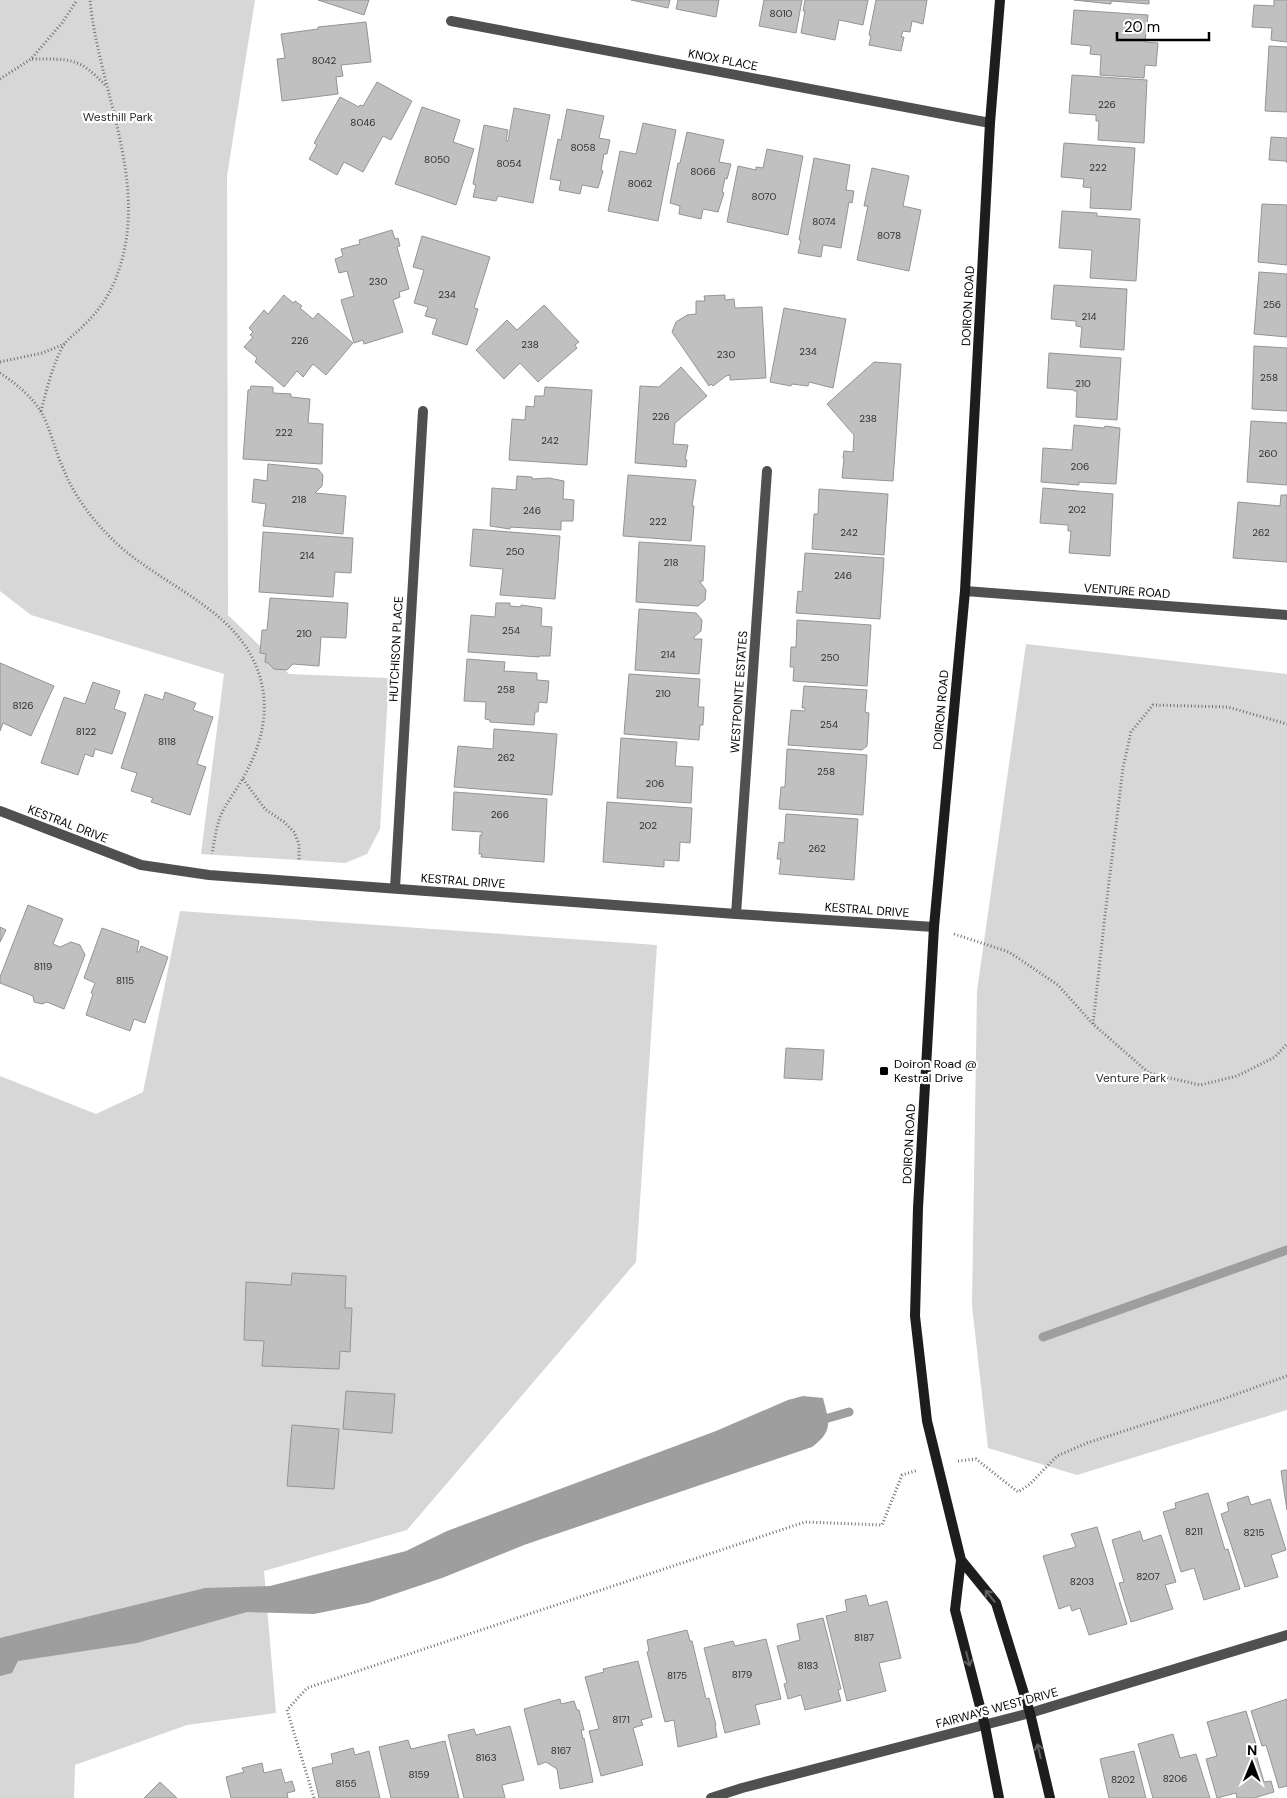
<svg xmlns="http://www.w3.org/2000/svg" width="1287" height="1798" font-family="'DM Sans',sans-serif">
<rect width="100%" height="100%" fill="#fff"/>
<path fill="#d7d7d7" d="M0,0h255l-28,176 1,439 61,59 100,4 -9,151 -13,25 -22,9 -144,-9 23,-180 -193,-59 -31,-24z
M1026,644l261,30v736l-210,65 -89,-27 -16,-142 5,-315z
M180,911l477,34 -21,317 -229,268 -143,41 12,142 -89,12 -112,40 -1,33h-74v-722l96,38 47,-22z"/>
<path fill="#9e9e9e" d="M803,1396l20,2c6,24 11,32 -11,49l-288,98 -82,33 -74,25 -54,11 -67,-2 -110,31 -119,18 -6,12 -12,3v-38l205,-50 65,-2 136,-35 41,-20 269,-100 72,-31z"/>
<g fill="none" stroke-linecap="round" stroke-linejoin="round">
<path stroke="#9e9e9e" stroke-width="9" d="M1043,1337l244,-87
M818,1421l31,-9"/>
</g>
<path fill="#c0c0c0" stroke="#949494" d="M318,0h51l-5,15z
M631,0h39l-2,8z
M678,0h41l-3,17 -40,-8z
M764,0h38l-6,33 -37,-7z
M805,0h63l-5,25 -24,-5 -4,20 -34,-7 4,-22h-2z
M876,0h51l-4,24 -11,-3 -2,11 -7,-1 -2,6h3l-3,14 -32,-6 2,-9 -2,-1z
M1074,0h75v4l-38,-3v3z
M1274,0h13v42l-16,-2 1,-12 -20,-1 2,-22 20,1z
M1074,10l74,5 -3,27 13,1 -2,23 -11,-1 -1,13 -44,-3 1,-20 -11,-1 1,-8 -20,-2z
M366,22l5,40 -30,3 2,11 -7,1 2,17 -56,7 -5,-42 8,-1 -4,-24 37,-5v-2z
M1269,46l18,1v65l-22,-1z
M1072,75l75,5 -3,63 -46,-3 1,-19h-3v-6l-27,-2z
M377,82l35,19 -21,39 -8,-4 -20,36 -19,-10 -7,13 -28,-16 8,-14 -3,-2 26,-46 19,10 1,-2 3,1z
M422,107l38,13 -7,22 21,7 -18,56 -61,-21z
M514,108l36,7 -17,88 -35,-7 -2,5 -23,-4 3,-12 -3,-1 11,-59 24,5 -2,11h2z
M567,109l37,7 -5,22 11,2 -3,14h-3l-3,16 2,1 -5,17 -16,-3 -2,9 -21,-4 2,-9 -11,-2 8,-40 3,1z
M643,123l33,7 -18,91 -50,-10 12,-60 16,3z
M687,132l37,8 -5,22 12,2 -4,15 -2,-1 -3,14 2,1 -6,19 -15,-3 -2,10 -22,-5 1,-8 -10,-3 8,-40h2z
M1271,137l16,1v25l-1,-2 -17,-1z
M1064,143l71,5 -4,62 -41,-2 1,-20 -8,-1 1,-8 -23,-2z
M767,149l36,7 -15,79 -61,-13 11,-56 18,4v-3l7,1z
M814,158l36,7 -4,25 8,1 -2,12 -3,-1 -8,46 -18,-3 -2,12 -23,-4 3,-13h-2z
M872,168l37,8 -6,30 18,4 -12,61 -52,-11 11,-54h-4z
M1262,204l25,1v60l-29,-3z
M1062,211l35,2v3l43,3 -4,62 -46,-3 2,-28 -33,-2z
M392,230l3,9 3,-1 2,8 -3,1 12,42 -10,3 1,5 -7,3 10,32 -39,12 -1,-4 -9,3 -13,-43 13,-4 -7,-25 -8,2 -4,-14 8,-3 -2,-7 19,-5 -1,-4z
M422,236l68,21 -16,51 4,1 -11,36 -35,-11 5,-15 -12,-3 3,-9 -14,-4 10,-33 -11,-3z
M1259,272l28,2v63l-33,-3z
M1054,285l73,4 -3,61 -44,-3 2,-20 -6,-1v-5l-25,-2z
M284,295l9,8 2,-2 7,5 -2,2 13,11 5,-6 35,30 -27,32 -13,-11 -10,13 -6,-6 -13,16 -29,-25 2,-4 -13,-11 9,-10 -3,-2 3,-3 -4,-4 15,-18 4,4z
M725,295v5l9,-1 1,9 27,-1 4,71 -36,2v-5l-4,1 -13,10 -2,-2 -2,2 -37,-54 4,-10 11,-7 9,-1v-13h9l-1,-5z
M544,305l35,37 -4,3 2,3 -39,34 -18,-19 -16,16 -28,-29 31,-30 10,10z
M784,308l62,11 -13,69 -24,-6 -1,4 -16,-2 -1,2 -21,-4z
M1254,346l33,2v63l-35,-2z
M1049,353l72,5 -4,62 -41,-3 1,-26h-3v-1l-27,-2z
M874,362l27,2 -8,117 -51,-3 2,-20h-1l1,-7 9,1 1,-17 -27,-31z
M681,367l26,29 -32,27 -2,21 15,1 -3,15h2l-1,7 -51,-4 5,-77 19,1z
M251,386l22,1v6l18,1v3l19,2 -2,24 15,1 -1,40 -79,-5 5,-69h2z
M545,387l47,3 -5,75 -78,-5 3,-41 13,1 1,-14 8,1 1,-11h9z
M1251,421l36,2v62l-40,-3z
M1074,425l30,3 1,-2 15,2 -4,56 -37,-2v3l-38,-3 2,-34 29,2z
M268,464l50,5 5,6 -1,11 -7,7 31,3 -3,38 -80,-8 3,-22 -14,-2 2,-23 13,2z
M628,475l68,5 -4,26h2l-3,35 -68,-5z
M517,476l15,1v2l17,-1 15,3 -1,18 11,1 -1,21h-12v9l-51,-3v2l-20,-3 2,-38 24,2z
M1043,488l70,6 -3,62 -41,-3 2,-22h-3v-6l-28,-2z
M819,489l69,5 -4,61 -72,-6 2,-35h4z
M1281,495h6v67l-54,-4 5,-56 42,4z
M473,529l87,7 -5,63 -55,-4 3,-26 -33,-3z
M263,532l90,6 -2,35 -16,-1 -2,25 -74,-5z
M639,542l66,4 -2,35h-3v1l6,8 -1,10 -7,6 -62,-4z
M805,553l79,5 -4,61 -84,-6 2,-22 4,1z
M270,598l78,5 -2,35 -25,-1 -2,29 -26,-2 -6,6 -13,-1 -6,-6 -3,-1 1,-8 -6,-1 2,-23h5z
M496,603h14v3l11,1v-2l21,3 -1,18 11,1 -2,29h-11v1l-71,-5 3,-37 24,2z
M639,609l57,4 6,7 -1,11 -7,6v2h8l-3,35 -64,-4z
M797,620l74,5 -4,61 -74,-5 1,-14h-4l1,-20h5z
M467,659l38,3 -1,9 33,2v7l12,1 -2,22 -8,-1 -1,10h-3l-1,13 -44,-3v-2l-5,-1 1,-17 -22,-1z
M0,663l54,23 -23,50 -28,-13 -3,8z
M629,674l71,5 -2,28h6l-1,18h-3l-1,15 -75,-6z
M93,682l27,9 -6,18 12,4 -14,41 -17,-5 -2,8 -8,-3 -7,21 -37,-12 23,-66 21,7z
M804,686l63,4 -2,22 4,1 -2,33 -5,4 -74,-5 3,-35 14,1v-3h-3z
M165,692l31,11 -3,7 20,7 -16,47 9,3 -16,48 -39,-13 2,-4 -22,-7 6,-18 -16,-5 24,-74 18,6z
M494,729l63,5 -5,61 -98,-8 4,-41 35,3z
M621,738l56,4 -2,24 18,1 -2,36 -74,-5z
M787,749l80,6 -4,60 -84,-6 2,-22h4z
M454,792l93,7 -3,63 -63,-5 1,-3h-3l1,-19h2v-3l-30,-2z
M607,802l85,6 -2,35 -10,-1 -1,19 -15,-1v7l-61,-5z
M786,814l72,5 -4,61 -75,-6 2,-15h-4l2,-17 5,1z
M28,905l35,14 -10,25 7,3 11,-5 9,3 5,10 -21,54 -17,-7 -5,2 -8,-2 -1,-6 -33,-13v-6z
M0,927l6,3 -6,12z
M102,928l37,13 -2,11h2l2,-6 27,11 -23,66 -11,-4 -4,12 -44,-16 7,-21 -2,-1 4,-10 -11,-5z
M786,1048l38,2 -2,30 -38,-2z
M292,1273l54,3 -1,32h7l-2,44 -10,-1 -1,18 -77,-3 2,-25 -20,-1 2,-58 45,3z
M346,1391l49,3 -3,39 -49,-4z
M292,1425l47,4 -5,60 -47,-3z
M1285,1470h2v40l-6,-39z
M1208,1493l17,57 3,-1 12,40 -36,11 -10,-32 -13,4 -18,-60 13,-4 -1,-5z
M1248,1496l3,9 19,-6 16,51 -15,5 7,22 -33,10 -24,-73 8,-3 -2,-8z
M1097,1527l30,97 -38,11 -9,-27 -8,3 -2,-6 -11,4 -16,-53 33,-9 -5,-13z
M1140,1531l3,10 18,-6 15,47 -11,3 8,24 -42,13 -12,-39 5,-1 -12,-42z
M866,1595l3,11 18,-5 14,57 -22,5 7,28 -39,10 -21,-85 21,-5 -2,-11z
M823,1618l18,71 -3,1 3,11 -36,9 -4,-15 -13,4 -4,-15 3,-1 -10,-37 23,-6 -3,-16z
M687,1630l3,11h2l14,58 3,-1 7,27 -1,1 2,11 -39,10 -4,-27 -9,2 -18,-70 2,-1 -2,-11z
M766,1639l15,60 -26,6 5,19 -35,9 -21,-85 29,-7 2,5z
M638,1661l14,56 -11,3 2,5 -10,3 10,37 -42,11 -12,-45 10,-2 -14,-52 19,-5 -1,-3z
M560,1699l1,5 13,-3 3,9h2l5,20h-3l2,9 1,-1 9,44 -33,7 -3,-20 -11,-7 -8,3 -14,-56z
M1287,1699v87l-8,2 -13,-43 -4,1 -11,-35z
M1246,1711l12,40h-3l9,31 7,-1 3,11 -20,6h-17l-1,-5 -19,5 -11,-39 11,-3 -10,-34z
M510,1726l14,54 -22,5 3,13h-41l-16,-63 26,-6 2,6z
M1173,1734l7,24 16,-4 14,44h-57l-15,-54z
M408,1740l3,9 34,-8 14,57h-68l-12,-51z
M353,1748l2,7 14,-4 11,47h-61l-7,-30 21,-5 -2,-9z
M1134,1751l12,47h-37l-9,-39z
M262,1763l2,10 17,-4 4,14 7,-2 3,10 -8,2 1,5h-57l-5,-21 18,-5 -2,-4z
M160,1782l17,16h-33z"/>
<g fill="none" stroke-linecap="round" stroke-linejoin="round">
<path stroke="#727272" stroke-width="3" stroke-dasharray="1 2.5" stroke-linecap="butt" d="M32,59c38,0 47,-2 74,27
M0,79l31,-20 31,-36 15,-23
M0,362l42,-9 23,-9
M0,373c15,10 32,23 41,39 9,15 14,39 22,56 11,28 28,50 49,71 50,50 139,72 151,152 5,30 -5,61 -20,87 -7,13 -17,25 -23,39 -4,12 -6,25 -8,37
M41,411c5,-19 13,-52 24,-68 5,-6 14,-12 19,-18 12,-11 22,-25 29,-40 42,-94 -14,-191 -23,-285
M243,779l22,30 19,13 10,10 5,12v17
M954,934l55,18 49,33 35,39 56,49 51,12 37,-9 38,-19 12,-13
M1093,1024l12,-109 18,-147 8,-36 22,-27 75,2 59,17
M958,1461l18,-2 42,33 12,-8 27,-28 30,-13 136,-44 64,-23
M314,1798l-27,-88 20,-22 498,-166 77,3 20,-50 16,-5"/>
<path stroke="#505050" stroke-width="10" d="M451,21l539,102
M965,591l322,24
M0,811l141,54 68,10 527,39 198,13
M395,888l28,-477
M736,914l31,-443
M711,1798l31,-10 288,-75 257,-78"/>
<path stroke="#1d1d1d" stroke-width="10" d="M961,1560l35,43 34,110 20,85
M999,1798l-14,-72 -30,-116 6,-50 -34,-139 -12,-105 3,-108 16,-281 31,-336 25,-468 10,-123"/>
</g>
<defs><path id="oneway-shaft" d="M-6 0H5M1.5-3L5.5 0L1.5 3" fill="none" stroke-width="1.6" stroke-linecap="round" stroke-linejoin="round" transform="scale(1.25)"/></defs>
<g stroke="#616161">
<use href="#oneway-shaft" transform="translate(990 1596) rotate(-129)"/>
<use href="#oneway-shaft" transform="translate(968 1659) rotate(76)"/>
<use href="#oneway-shaft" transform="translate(1039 1751) rotate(-103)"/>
</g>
<rect fill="#000" stroke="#fff" stroke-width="2" x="879" y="1066" width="10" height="10" rx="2.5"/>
<g text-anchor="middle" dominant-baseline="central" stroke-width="4.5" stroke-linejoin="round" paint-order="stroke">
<g font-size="10" fill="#303030">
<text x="781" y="13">8010</text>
<text x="324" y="60">8042</text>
<text x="1107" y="104">226</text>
<text x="363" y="122">8046</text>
<text x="583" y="147">8058</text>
<text x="437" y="159">8050</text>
<text x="509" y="163">8054</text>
<text x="1098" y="167">222</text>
<text x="703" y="171">8066</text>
<text x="640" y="183">8062</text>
<text x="764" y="196">8070</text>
<text x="824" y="221">8074</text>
<text x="889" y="235">8078</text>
<text x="378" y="281">230</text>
<text x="447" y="294">234</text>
<text x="1272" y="304">256</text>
<text x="1089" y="316">214</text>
<text x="300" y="340">226</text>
<text x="530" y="344">238</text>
<text x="808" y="351">234</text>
<text x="726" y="354">230</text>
<text x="1269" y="377">258</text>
<text x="1083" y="383">210</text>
<text x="661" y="416">226</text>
<text x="868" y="418">238</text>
<text x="284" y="432">222</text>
<text x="550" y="440">242</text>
<text x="1268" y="453">260</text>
<text x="1080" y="466">206</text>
<text x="299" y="499">218</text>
<text x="1077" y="509">202</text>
<text x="532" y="510">246</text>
<text x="658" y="521">222</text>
<text x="849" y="532">242</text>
<text x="1261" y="532">262</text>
<text x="515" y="551">250</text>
<text x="307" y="555">214</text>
<text x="671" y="562">218</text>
<text x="843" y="575">246</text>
<text x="511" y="630">254</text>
<text x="304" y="633">210</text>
<text x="668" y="654">214</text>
<text x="830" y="657">250</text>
<text x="506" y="689">258</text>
<text x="663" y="693">210</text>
<text x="23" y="705">8126</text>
<text x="829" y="724">254</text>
<text x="86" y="731">8122</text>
<text x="167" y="741">8118</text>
<text x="506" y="757">262</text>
<text x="826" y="771">258</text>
<text x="655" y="783">206</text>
<text x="500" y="814">266</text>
<text x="648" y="825">202</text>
<text x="817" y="848">262</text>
<text x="43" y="966">8119</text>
<text x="125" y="980">8115</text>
<text x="1194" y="1531">8211</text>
<text x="1254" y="1532">8215</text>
<text x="1148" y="1576">8207</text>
<text x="1082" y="1581">8203</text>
<text x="864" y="1637">8187</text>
<text x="808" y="1665">8183</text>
<text x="742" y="1674">8179</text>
<text x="677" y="1675">8175</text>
<text x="621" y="1719">8171</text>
<text x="561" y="1750">8167</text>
<text x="486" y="1757">8163</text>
<text x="419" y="1774">8159</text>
<text x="1175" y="1778">8206</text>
<text x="1123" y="1779">8202</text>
<text x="346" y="1783">8155</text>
</g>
<g font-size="12" fill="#000" stroke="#fff">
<text transform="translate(723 60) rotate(11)">KNOX PLACE</text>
<text transform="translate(968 306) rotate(-87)">DOIRON ROAD</text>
<text transform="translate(1127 591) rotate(4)">VENTURE ROAD</text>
<text transform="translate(396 649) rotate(-87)">HUTCHISON PLACE</text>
<text transform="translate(739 692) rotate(-86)">WESTPOINTE ESTATES</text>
<text transform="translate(941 710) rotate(-85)">DOIRON ROAD</text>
<text transform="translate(68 824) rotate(21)">KESTRAL DRIVE</text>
<text transform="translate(463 881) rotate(4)">KESTRAL DRIVE</text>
<text transform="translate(867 910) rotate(4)">KESTRAL DRIVE</text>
<text transform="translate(909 1144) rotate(-87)">DOIRON ROAD</text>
<text transform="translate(997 1708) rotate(-15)">FAIRWAYS WEST DRIVE</text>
</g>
<g font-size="12" fill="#2e2e2e" stroke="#fff">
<text x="118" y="117">Westhill Park</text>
<text x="1131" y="1078">Venture Park</text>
</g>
<g font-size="12" fill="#000" stroke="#fff" text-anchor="start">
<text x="894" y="1064">Doiron Road @<tspan x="894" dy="14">Kestral Drive</tspan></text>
</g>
</g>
<g transform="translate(1252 1763) rotate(1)" stroke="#ffffff" stroke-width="4" paint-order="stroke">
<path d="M0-4L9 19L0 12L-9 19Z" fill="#000000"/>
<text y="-8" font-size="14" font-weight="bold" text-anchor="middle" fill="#000000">N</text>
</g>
<path d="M1117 32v8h92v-8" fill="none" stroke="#000000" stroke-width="2.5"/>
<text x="1124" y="32" font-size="15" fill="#000000" stroke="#ffffff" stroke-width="4" paint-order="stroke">20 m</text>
</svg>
